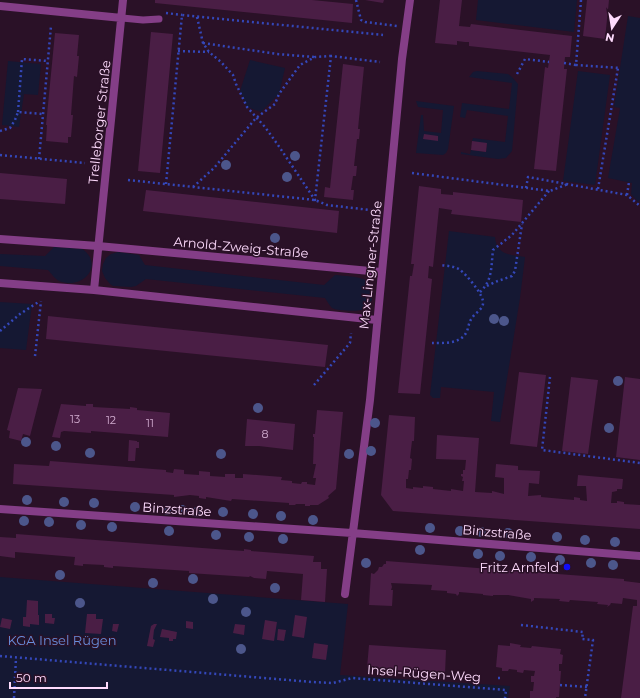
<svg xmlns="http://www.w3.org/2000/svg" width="640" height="698" font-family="Montserrat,sans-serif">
<rect width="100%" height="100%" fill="#2a1127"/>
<path fill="#151833" d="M478,0h99l-3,32 -98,-12z
M628,16l12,2v182l-2,2 -7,-8 1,-11 -24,-5 12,-70 -6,-1z
M250,60l35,8 -6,26 -18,18 -14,-5 -7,-16z
M8,61l33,3 -3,31 -14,-1 -5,33 -17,-2z
M477,71l31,3 4,3 6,7 -6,67 -6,7 -8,1 -37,-5v-2l9,2 1,-4 15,2 1,-8 -15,-3 1,-3 32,4 3,-26 -41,-6 -2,8 -5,-1 2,-14 47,6 3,-26 -43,-6 4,-5z
M578,71l32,4 -15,110 -32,-4z
M416,101l38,5 -6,43 -2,4 -3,2 -27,-2 5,-38h2l1,16 17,2 2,-23 -25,-3z
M449,231l46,6c1,18 16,18 30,20l-5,41 -20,124 -9,-1 3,-29 -53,-5 -1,11h-7l-3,-3z
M54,247l28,2c22,14 3,42 -23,32 -4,-2 -8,-8 -11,-11l-48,-4v-12l45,2z
M118,252l21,3 6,10 179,20 11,-10c10,1 22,1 31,5 9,5 9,24 -1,29 -5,3 -28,2 -33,-1 -3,-3 -5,-7 -7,-10l-179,-19 -10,7 -5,1 -18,-1 -3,-2 -5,-6 -3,-7 1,-7 3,-6 5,-4z
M0,302l32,2 -6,46 -26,-2z
M0,577l348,27 -8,71 170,11 -2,12h-508z"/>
<path fill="#4a1e45" d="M155,0h157l41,4 -1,19 -197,-20z
M365,0h19l-1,3z
M440,0h22l-3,26 11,1 1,-3 101,12 -2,21h-5l-1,12h3l-11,102 -22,-2 11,-102 3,1 2,-13 -81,-9v-4h-4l-8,-1v4l-22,-2z
M587,0h22l-4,39 -22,-3z
M151,32l22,2 -13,139 -22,-2z
M55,33l24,2 -2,21h2l-2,21 -3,-1 -3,39h2l-2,22h-3v6l-22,-2 1,-16h-1z
M343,64l21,3 -6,62h2l-1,10h-2l-3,27h3l-1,10h-3l-2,14h3l-1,10 -29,-3 1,-10 5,1z
M424,134l14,2v5l-15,-2z
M472,141l15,2 -1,9 -15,-2z
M0,173l67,6 -2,25 -65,-5z
M419,186l22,3v5l12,1v-3l70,8 -2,22 -70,-8 1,-4 -13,-2 -6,59 -4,-1 -1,12 4,1 -12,115 -22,-1 12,-117h2l2,-12h-3z
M146,190l193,21 -2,22 -194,-22z
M48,316l280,29 -3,22 -279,-28z
M519,372l27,3 -9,72 -27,-3z
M571,377l27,3 -10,74 -26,-3z
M625,377l15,2v81l-24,-3z
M18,388l24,1 -12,47 -7,-2 -2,7 -12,-3 1,-7 -3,-1z
M61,404l25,2v-2h7v3l37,2v-2l7,1v2l33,3 -2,24 -77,-6v2l-27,-2 -3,1 -1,6 -8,-1z
M317,410l26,2 -7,77 -8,7 1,2 -11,7h-8v1h-5v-2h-9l-1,1h-6v-2l-57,-4 -1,2 -25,-4v2l-7,-1v-2l-9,-1 -16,2v-2l-161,-11 1,-20 35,2 1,-5 116,9v2l7,1 1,-4 10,1v4l15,1v-4l11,1v4l15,1v-3h10v4h8v-4l39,3 -1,3 11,1v2l9,1 1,-2h5v2l8,1 1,-7h-3l3,-14h-3l1,-27h-1v-3h2z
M389,415l26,2 -1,24h-2l-2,17 2,1 -1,11h-2l-1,9h-2v9l7,1v-2l10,1v-2l10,1v2l18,2v-2l12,2 1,-10h-2l1,-4 -2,-1v-2h2v-4h2l1,-10 -30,-1 1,-24 42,3 -4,54 17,1v-2l12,3v-16l-9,-1 1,-13 22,2v4l22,1 -1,13 -10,-1 -1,13 13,-1v2l33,3v-3l6,1v2l7,1 -1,-15h-9l1,-11 45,4 -1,10h-5v2l-5,1 -1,11h6v-2l7,1v2l16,1v24l-247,-18 -12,-16z
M247,419l48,5 -2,26 -34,-4h-14z
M129,440l8,1v1h2v6h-3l-1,13h-7z
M16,534l213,16 15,1v-2l7,1v1l63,5 -1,6h8v7h6l-2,33 -24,-2 2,-26 -36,-3 -1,8 -12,-1 -4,-2 -1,1 -60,-4v-2l-76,-5v2l-9,-1v-2l-21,-1v2l-9,-1 1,-8 -60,-5v6l-15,-2v-19l16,1z
M386,561l238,18v2l16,2v115h-19l12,-92h4v-6l-14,-2 -1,6 -11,-1 -1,2 -3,2 1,-2 -11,-1 1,-2 -28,-2 -1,2 -10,-1 1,-2 -26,-1v2l-3,2v-3l-23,-4h-15v1l-10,-1v-1l-24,-2v2l-2,2 -1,-2 -9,-1v-2l-16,-1 1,-5 -41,-2 1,4 -1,3h2l-1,16 -23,-1 2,-32 3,1 4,-4 1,-3h3l2,-3h2z
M27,600l11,1v14h1v10l-9,-1v3l-7,-1v-9h3z
M45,614h7v4h3l-1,6 -9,-1z
M87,614h9v5h7l-2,15 -16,-1z
M295,615l12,2 -3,21 -12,-2z
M2,618l10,2 -2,9 -10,-2z
M265,620l12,2 -3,19 -12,-2z
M186,621l7,1v7l-7,-1z
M113,624h6l-2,8 -5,-1z
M154,624h3l-3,6 -1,9 2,1 -2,7 -6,-1 4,-20z
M235,624l10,1 -1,10 -11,-2z
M162,629l15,3 -1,7h-3v2h-4v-3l-9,-1z
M278,629l8,1 -2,11 -7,-1z
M314,643l14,2 -2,15 -14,-2z
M510,643l11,2 -1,2 11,1 1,-2 29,3 -1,5 3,1 -1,9h-3v7h2l-2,26h-3v1h-26v-7h3l1,-9h-3v-6h3l1,-5 -11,-1 -1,3 -6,-1v-2l-8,-1 -1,2h-6v-3l-6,-1 2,-22 12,1z
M369,645l77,5 -1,24 -78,-6z"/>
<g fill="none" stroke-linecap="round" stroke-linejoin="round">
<path stroke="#3447b9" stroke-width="2.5" stroke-dasharray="2 3" stroke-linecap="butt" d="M356,0l5,20 4,2 32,4
M581,0l-5,65 44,3
M166,13l16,2
M197,17l6,26 6,9 12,10 12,13 3,9 11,23 18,20 13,18 37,55 16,-144 49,6
M203,43l74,11 37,3
M178,51l31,1
M564,63l12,2
M517,74l8,-15 24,3
M18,112l4,-53 26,2
M0,131l10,-3 5,-8 3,-8 25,2
M0,155l85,8
M39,159l12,-133
M412,173l138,18 18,-7
M128,180l187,20 12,5 52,6
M166,184l16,-169 201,20
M193,187l21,-19 42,-50 19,-14 4,-10 21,-29 15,-8 16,-1
M526,188l2,-11 99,18 13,11
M598,189l20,-121
M627,195l2,-13
M487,286l8,-4 17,-6 3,-5 7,-47
M480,292c13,-12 11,-26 13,-42l19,-15 37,-44
M0,331l20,-17 20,-13
M432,343c11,0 28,1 34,-10 3,-5 2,-10 6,-15 3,-5 10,-8 11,-14 2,-8 -17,-30 -24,-35 -6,-3 -12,-3 -18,-4
M35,356l6,-55
M550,377l-8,73 98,13
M314,385l36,-42 1,-10
M521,625l62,7 -1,7 11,1 -8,58
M0,656l312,26 21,1 19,-5 154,12 -1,8
M498,678h5
M560,685l27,2
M14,698l2,-40"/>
<path stroke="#843e87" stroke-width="7" d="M122,18l21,2 16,-1"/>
<path stroke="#843e87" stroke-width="8" d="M0,6l122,12
M0,239l98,7 283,26
M0,283l94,7 283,30
M94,290l29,-290
M0,509l352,24 288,23
M345,594l25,-194 32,-341 8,-59"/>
</g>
<g fill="#4c568b">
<circle cx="295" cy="156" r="5"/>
<circle cx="226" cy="165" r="5"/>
<circle cx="287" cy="177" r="5"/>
<circle cx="275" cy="238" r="5"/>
<circle cx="494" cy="319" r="5"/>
<circle cx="504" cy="321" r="5"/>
<circle cx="618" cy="381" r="5"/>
<circle cx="258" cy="408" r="5"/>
<circle cx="375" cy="423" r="5"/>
<circle cx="609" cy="428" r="5"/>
<circle cx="26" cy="442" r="5"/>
<circle cx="56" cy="446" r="5"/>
<circle cx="371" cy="451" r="5"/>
<circle cx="90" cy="453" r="5"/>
<circle cx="221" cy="454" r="5"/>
<circle cx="349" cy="454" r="5"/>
<circle cx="27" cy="500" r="5"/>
<circle cx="64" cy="502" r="5"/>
<circle cx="94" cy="503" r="5"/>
<circle cx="135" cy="507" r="5"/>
<circle cx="167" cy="510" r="5"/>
<circle cx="182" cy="510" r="5"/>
<circle cx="197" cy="512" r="5"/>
<circle cx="223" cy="512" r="5"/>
<circle cx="253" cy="514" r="5"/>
<circle cx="281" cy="516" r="5"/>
<circle cx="313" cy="520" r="5"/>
<circle cx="24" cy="521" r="5"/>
<circle cx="49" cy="522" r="5"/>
<circle cx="81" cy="525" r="5"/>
<circle cx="112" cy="527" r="5"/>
<circle cx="430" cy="528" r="5"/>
<circle cx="169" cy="531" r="5"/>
<circle cx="460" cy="531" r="5"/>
<circle cx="481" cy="532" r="5"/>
<circle cx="508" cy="533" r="5"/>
<circle cx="216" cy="535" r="5"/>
<circle cx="249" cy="537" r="5"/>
<circle cx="557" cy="537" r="5"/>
<circle cx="283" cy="539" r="5"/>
<circle cx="585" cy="540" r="5"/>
<circle cx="615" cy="542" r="5"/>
<circle cx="420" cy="550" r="5"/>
<circle cx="478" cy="554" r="5"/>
<circle cx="500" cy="556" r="5"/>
<circle cx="531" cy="557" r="5"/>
<circle cx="560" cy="560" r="5"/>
<circle cx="366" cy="563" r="5"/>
<circle cx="591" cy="563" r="5"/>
<circle cx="613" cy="565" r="5"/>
<circle cx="60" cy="575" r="5"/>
<circle cx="193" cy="579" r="5"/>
<circle cx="153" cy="583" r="5"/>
<circle cx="275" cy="588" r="5"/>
<circle cx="213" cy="599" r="5"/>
<circle cx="80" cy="603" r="5"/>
<circle cx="246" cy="612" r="5"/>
<circle cx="241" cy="649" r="5"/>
</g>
<circle fill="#110df8" stroke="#2a1127" stroke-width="1.5" cx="567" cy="567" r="4"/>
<g text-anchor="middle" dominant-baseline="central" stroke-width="3" stroke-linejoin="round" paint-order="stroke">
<g font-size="11" fill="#d1accf">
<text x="75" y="419">13</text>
<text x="111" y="420">12</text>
<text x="150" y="423">11</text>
<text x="265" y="434">8</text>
</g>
<g font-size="13" fill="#fedbfd" stroke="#2a1127">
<text transform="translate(99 122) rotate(-84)">Trelleborger Straße</text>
<text transform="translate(241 247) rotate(5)">Arnold-Zweig-Straße</text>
<text transform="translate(370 265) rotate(-84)">Max-Lingner-Straße</text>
<text transform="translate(177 509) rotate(4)">Binzstraße</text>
<text transform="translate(497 532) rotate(5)">Binzstraße</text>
<text transform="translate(424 673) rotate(4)">Insel-Rügen-Weg</text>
</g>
<g font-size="13" fill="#fedbfd" stroke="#2a1127" text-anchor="end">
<text x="559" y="567">Fritz Arnfeld</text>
</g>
<g font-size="13" fill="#678fdd" stroke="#2a1127">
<text x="62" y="640">KGA Insel Rügen</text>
</g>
</g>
<g transform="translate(612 28) rotate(192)" stroke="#2a1127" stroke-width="3" paint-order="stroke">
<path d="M0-3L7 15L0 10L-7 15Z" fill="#fedbfd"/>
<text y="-6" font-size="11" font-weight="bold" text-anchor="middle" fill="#fedbfd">N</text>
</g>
<path d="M10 682v6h97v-6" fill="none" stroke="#fedbfd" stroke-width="2"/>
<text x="16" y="682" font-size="12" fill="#fedbfd" stroke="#2a1127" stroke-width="3" paint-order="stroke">50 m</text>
</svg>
